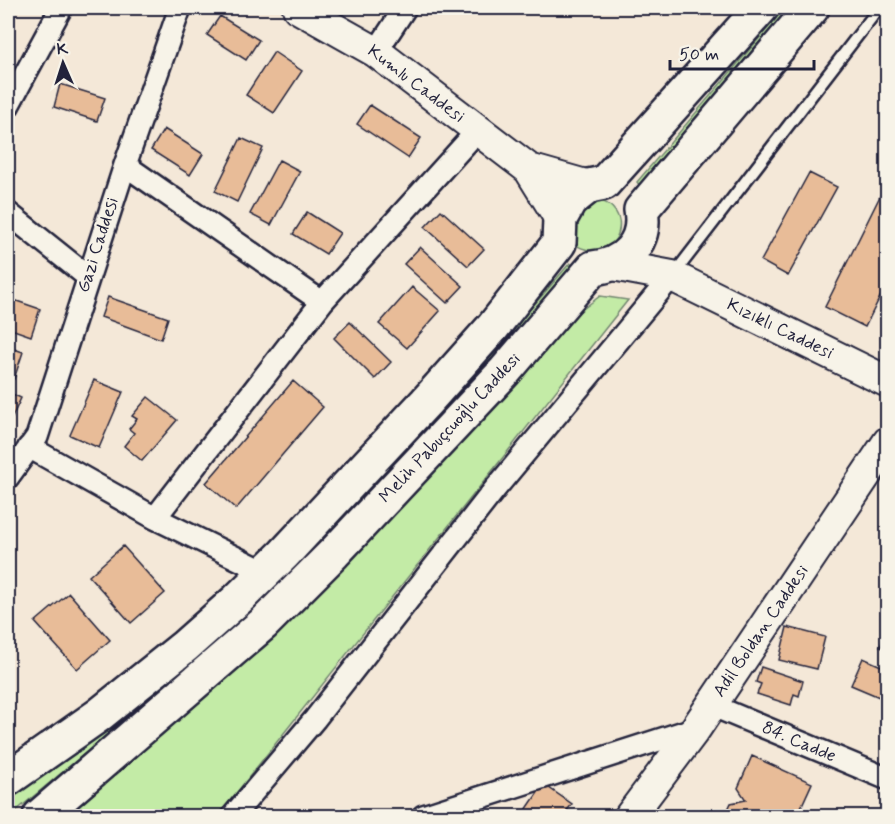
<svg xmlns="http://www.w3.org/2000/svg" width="895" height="824" font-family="Mynerve,sans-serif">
<rect width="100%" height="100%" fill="#f4e8d8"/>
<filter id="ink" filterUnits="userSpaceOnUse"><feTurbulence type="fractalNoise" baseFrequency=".0167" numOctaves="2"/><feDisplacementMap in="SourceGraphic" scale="12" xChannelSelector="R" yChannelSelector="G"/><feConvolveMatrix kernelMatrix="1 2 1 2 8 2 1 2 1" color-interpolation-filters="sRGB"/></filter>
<g filter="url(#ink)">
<path fill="#c3eba6" stroke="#728670" stroke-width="1.5" d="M785,8h9l-153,179 -4,-5z
M595,199c42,9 24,63 -10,50 -5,-1 -9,-4 -11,-8 -3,-7 -4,-16 -5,-23z
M570,263l5,4 -69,82 -238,251 -258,216h-2v-16l38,-28 350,-315 100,-108z
M600,296l28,4 -410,516h-155l140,-120 184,-174 192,-210z"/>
<path fill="#e8bc98" stroke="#22223b" stroke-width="1.5" d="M220,16l39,24 -13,20 -39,-25z
M274,52l28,19 -28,42 -28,-18z
M60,84l45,14 -8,23 -43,-14z
M370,105l51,33 -13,20 -51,-34z
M164,129l39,25 -13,21 -39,-25z
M241,138l22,10 -26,54 -22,-11z
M279,160l21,11 -29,54 -21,-11z
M809,173l28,14 -49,89 -27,-15z
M888,180v101l-23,46 -40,-20z
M441,210l43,39 -16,17 -43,-39z
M307,212l33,21 -14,21 -33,-20z
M420,247l43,39 -16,17 -43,-39z
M412,287l28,24 -33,37 -28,-24z
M108,297l60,21 -7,21 -60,-22z
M8,298l32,11 -9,27 -23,-8z
M350,322l41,40 -16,17 -41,-41z
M8,347l15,5 -9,27 -6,-2z
M94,380l29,12 -24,56 -29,-13z
M293,381l30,26 -87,102 -30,-26z
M8,392l13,6 -12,26 -1,-1z
M148,397l29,23 -35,41 -18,-15 10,-13 -5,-4 8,-10 -5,-3z
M123,546l42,47 -34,30 -42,-47z
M69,593l41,47 -33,29 -42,-47z
M787,627l38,10 -8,32 -38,-9z
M888,629v21l-8,-3z
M863,658l25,11v22l-4,8 -33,-14z
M761,667l42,14 -4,15 -5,-2 -3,11 -34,-11 4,-10 -5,-2z
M752,756l60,27 -15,33h-72l6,-13 15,-3 -8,-12z
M541,788h8l23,16 -9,12h-41z"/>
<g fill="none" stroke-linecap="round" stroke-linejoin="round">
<g stroke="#22223b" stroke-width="15">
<path id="lane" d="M674,274l205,-266"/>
</g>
<g stroke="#22223b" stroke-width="26">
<path id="street" d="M376,52l29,-44
M8,106l53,-98
M125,165l197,137
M8,213l80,64
M29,447l126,71 110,54
M8,477l29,-40 88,-272 55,-157
M155,518l167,-216 156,-172
M711,705l177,74
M233,816l82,-97 180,-230 177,-213
M423,816l273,-88"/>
</g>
<g stroke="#22223b" stroke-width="34">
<path id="secondary" d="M298,8l78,44 153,117 60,17
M529,169l31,50
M613,265l59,11 216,106
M630,816l66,-88 192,-286"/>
</g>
<g stroke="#22223b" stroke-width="38">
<path id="primary" d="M8,779l91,-64 86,-69 52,-46 47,-46 142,-152 67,-75 66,-84 1,-24 10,-18 19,-15 15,-3 157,-175
M40,816l223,-192 71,-71 171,-182 88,-103c31,-3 54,-25 48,-58l171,-202"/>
</g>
<use href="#lane" stroke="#f7f3e8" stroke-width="10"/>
<use href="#street" stroke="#f7f3e8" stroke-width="21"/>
<use href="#secondary" stroke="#f7f3e8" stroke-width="30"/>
<use href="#primary" stroke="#f7f3e8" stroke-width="33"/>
</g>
</g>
<g text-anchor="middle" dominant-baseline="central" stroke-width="4.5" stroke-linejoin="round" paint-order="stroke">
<g font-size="18" fill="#22223b" stroke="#f7f3e8">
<text transform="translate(416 84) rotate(37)">Kumlu Caddesi</text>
<text transform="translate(98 245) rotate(-72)">Gazi Caddesi</text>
<text transform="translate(780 329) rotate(26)">Kızıklı Caddesi</text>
<text transform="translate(450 428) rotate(-47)">Melih Pabuçcuoğlu Caddesi</text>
<text transform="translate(761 631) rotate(-56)">Adil Boldan Caddesi</text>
<text transform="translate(799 742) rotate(23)">84. Cadde</text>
</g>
</g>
<rect width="895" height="824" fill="none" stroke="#f7f3e8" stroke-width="30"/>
<rect x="15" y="15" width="865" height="794" fill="none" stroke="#22223b" stroke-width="2" filter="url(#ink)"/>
<g transform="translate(63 63) rotate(357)" stroke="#f7f3e8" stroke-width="4.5" paint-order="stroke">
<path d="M0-4.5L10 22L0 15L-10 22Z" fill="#22223b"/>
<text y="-9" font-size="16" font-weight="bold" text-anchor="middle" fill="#22223b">K</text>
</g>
<path d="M670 60v9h144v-9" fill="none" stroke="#22223b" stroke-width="3"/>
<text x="679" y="60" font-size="18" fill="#22223b" stroke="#f7f3e8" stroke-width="4.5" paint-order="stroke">50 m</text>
</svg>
